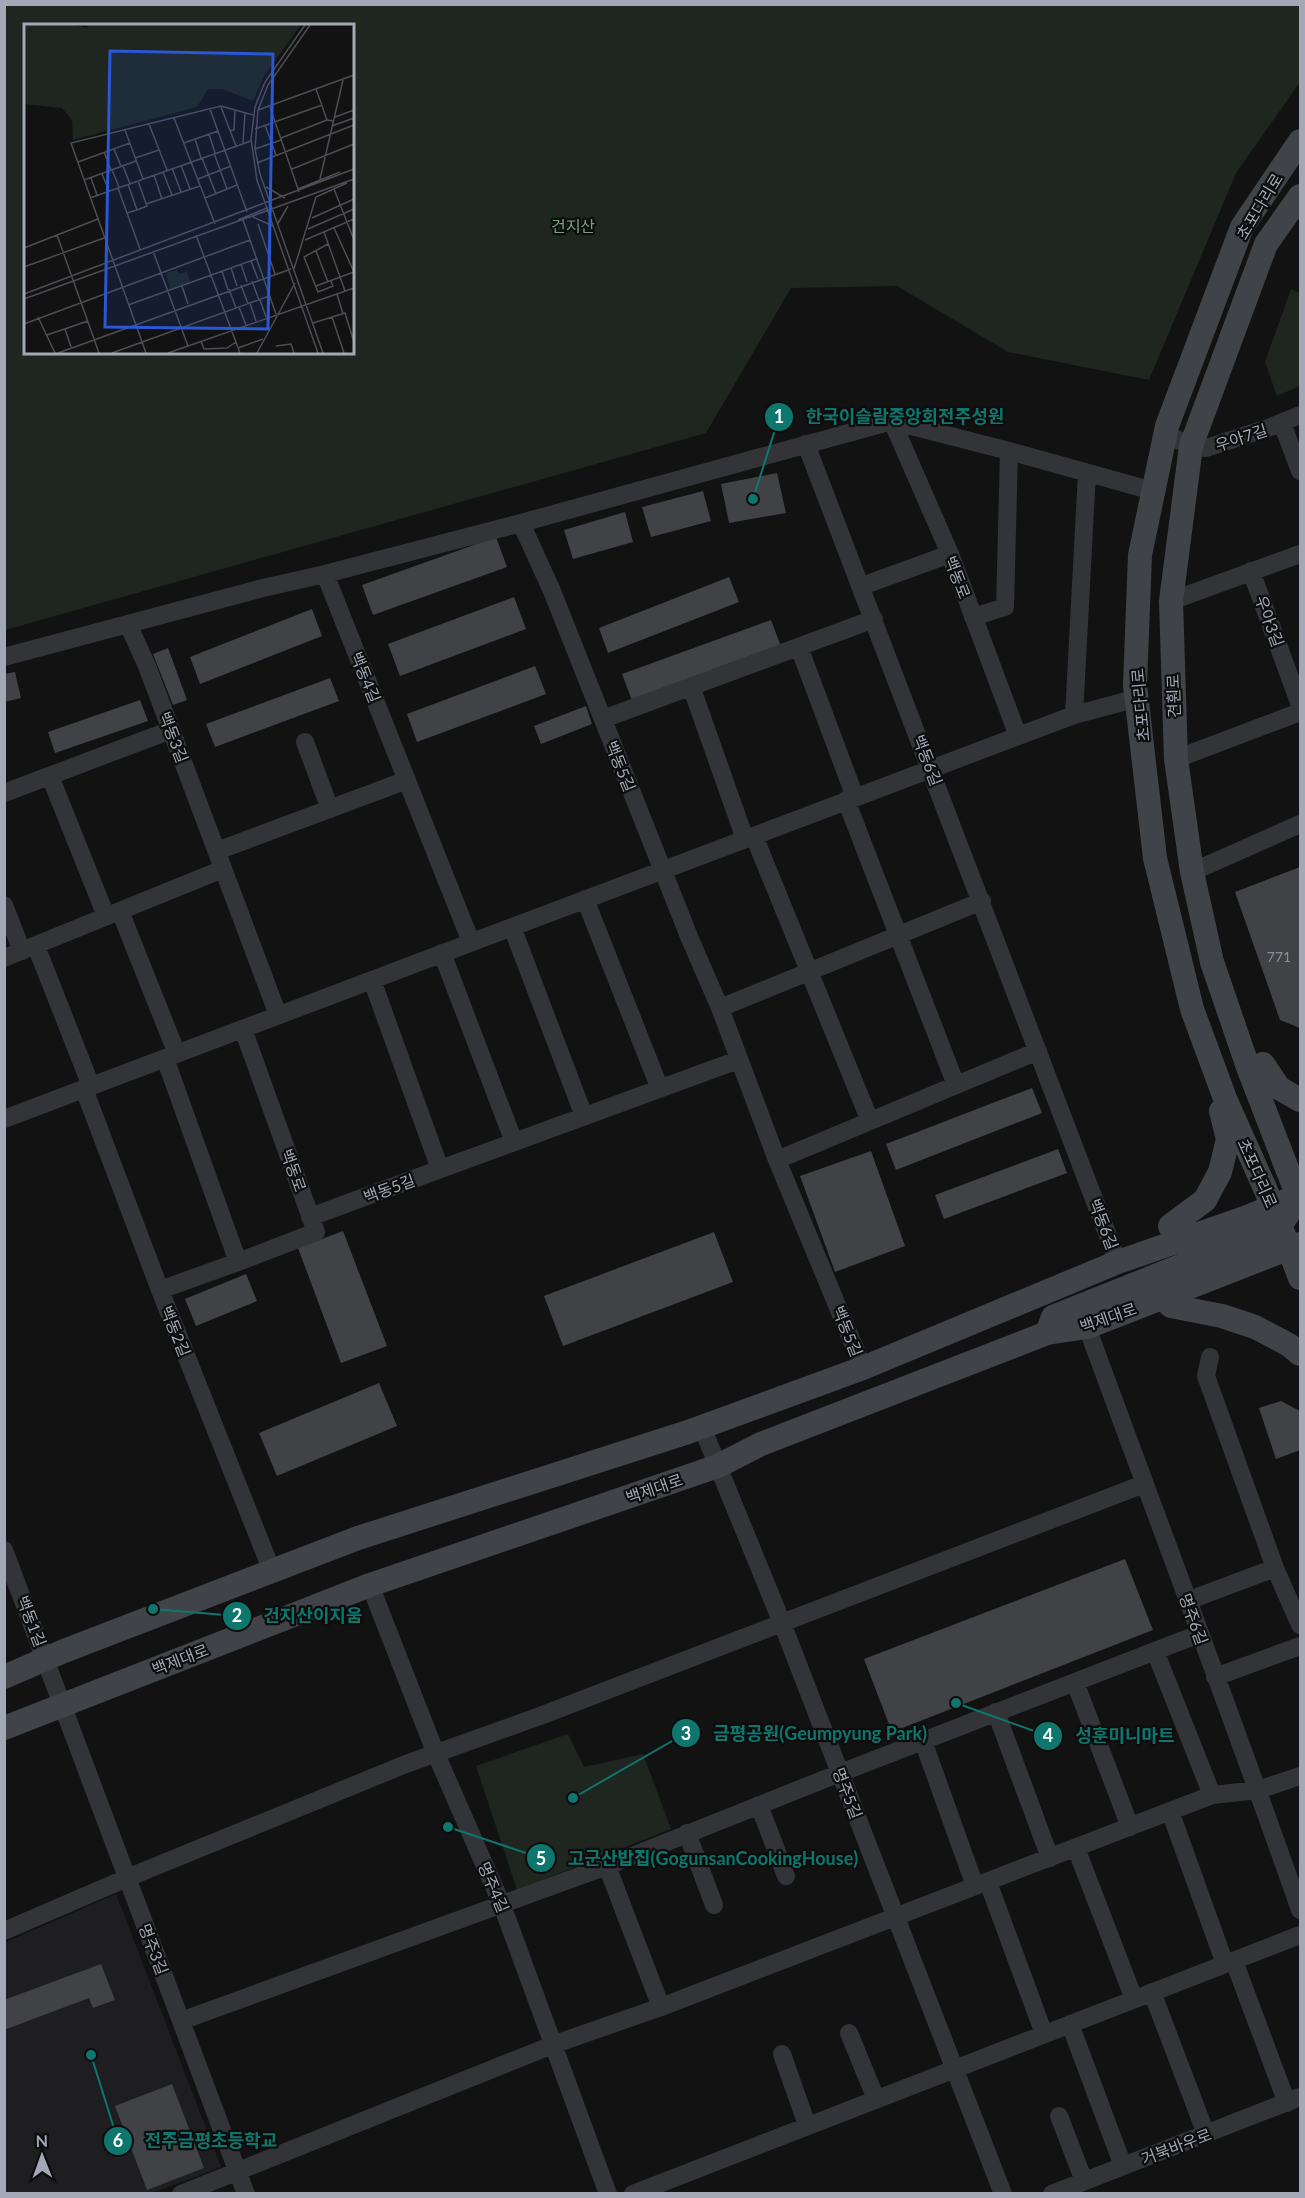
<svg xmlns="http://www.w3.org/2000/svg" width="1305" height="2198" font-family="Lato,'Noto Sans KR',sans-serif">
<rect width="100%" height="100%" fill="#121213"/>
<path fill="#1e1e20" d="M116,1894l105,273 -69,26h-147l-1,-250z"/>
<path fill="#1e261f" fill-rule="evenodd" d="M5,4l1295,1v77l-64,91 -87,207 -141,-28 -111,-66 -106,2 -85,145 -701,197zM26,26h326v326h-326z
M1291,289l9,4v93l-23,10 -12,-34z
M568,1734l16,33 59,-13 28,75 -154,61 -41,-124z"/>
<path fill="#404246" d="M777,473l9,40 -57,10 -8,-39z
M703,491l8,30 -60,16 -9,-30z
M625,512l8,30 -60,17 -9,-29z
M496,537l11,30 -134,48 -11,-30z
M729,577l10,25 -131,51 -9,-25z
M514,597l12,32 -126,47 -12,-32z
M312,609l10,27 -122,48 -10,-27z
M771,620l11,29 -149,54 -11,-29z
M168,648l19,52 -14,5 -20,-51z
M535,666l11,28 -129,48 -10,-28z
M15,672l6,26 -17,4v-28z
M330,678l9,23 -124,46 -9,-23z
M140,700l8,21 -93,32 -7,-21z
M586,706l6,18 -51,20 -7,-18z
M1300,867v161l-20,-8 -45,-128z
M1032,1088l10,25 -146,57 -10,-26z
M1058,1149l9,24 -123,46 -9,-24z
M871,1151l34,95 -70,26 -35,-96z
M343,1231l44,115 -46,17 -43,-115z
M714,1232l19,50 -170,64 -19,-50z
M246,1274l11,27 -61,25 -11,-27z
M379,1383l18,43 -120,50 -18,-43z
M1281,1401l19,10v39l-24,9 -17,-51z
M1125,1559l28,71 -261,102 -28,-73z
M101,1964l14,36 -22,8 -4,-10 -85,32v-30z
M172,2084l32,84 -57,22 -32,-84z"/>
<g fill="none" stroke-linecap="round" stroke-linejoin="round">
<path stroke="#323438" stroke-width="18" d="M892,421l58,133 68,182
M1282,423l18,48
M1165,434l26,12 15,2 62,-20 32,-13
M806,444l312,818
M521,523l31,68 138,348 30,69 57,152 86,208
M1251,571l49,134
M325,574l146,368
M862,586l88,-32
M1171,601l129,-47
M973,617l32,-10 4,-156
M128,624l19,42 131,349
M799,647l56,150
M4,657l259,-69 62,-14 196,-51 371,-102 117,30 144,40
M691,686l54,153
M1074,715l13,-242
M603,719l271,-100
M305,742l25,67
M1176,759l124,-47
M50,776l56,140
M4,793l167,-63
M846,800l110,285
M754,836l116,285
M217,851l190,-71
M1192,872l108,-48
M585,899l75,190
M4,905l18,46
M120,911l57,143
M512,927l72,189
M36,946l55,140
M442,953l72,189
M4,958l219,-89
M372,980l68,189
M720,1008l262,-107
M84,1089l76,201 112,281
M4,1119l1070,-404 64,-17
M777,1160l261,-109
M310,1217l428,-157
M238,1262l78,-30 -73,-203
M160,1290l78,-28 -73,-204
M1087,1327c71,194 145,388 213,583
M1210,1357l-4,19 69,192 25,57
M702,1427l80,196 221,571
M4,1550l242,644
M370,1585l66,169 66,151 106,289
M1187,1601l88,-33
M1155,1651l57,144
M1215,1677l85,-31
M1075,1682l55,145
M996,1712l54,146
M923,1741l52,145
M759,1805l27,71
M1170,1811l55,153
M687,1833l27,72
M1076,1848l58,151
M607,1866l54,141
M988,1882l56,152
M4,1931l123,-53 279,-114 134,-48 604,-232
M1234,1961l53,142
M1152,1992l54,142
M181,2021l426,-155 233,-93 359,-139
M1070,2024l53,142
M849,2033l27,66
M782,2054l25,71
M1059,2116l25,65
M181,2194l374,-150 106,-37 551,-212 46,-5 42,-14
M633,2194l667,-259
M1052,2194l248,-97"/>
<path stroke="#404348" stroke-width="24" d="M1300,141l-58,86 -75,199 -27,129 -5,130 20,173 37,151 34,92 47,105 27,72
M1300,196l-34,48 -75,202 -20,155 5,158 16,113 20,90 37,108 51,132
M1249,1070l14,-6 16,24 21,12
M1178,1242l-8,-16 35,-26 15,-28 8,-33 -7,-28
M1162,1297l9,9 51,10 33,11 34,18 11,9
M1047,1333l6,-16 227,-91 8,-12
M4,1677l60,-26 294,-113 330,-106 175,-64 255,-106 129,-45 53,-22
M4,1728l366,-143 348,-119 43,-22 286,-111 40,-6 213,-83"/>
</g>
<g text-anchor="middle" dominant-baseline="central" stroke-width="4.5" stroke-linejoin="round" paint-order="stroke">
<g font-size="14" fill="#8a8e99">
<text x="1279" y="956">771</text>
</g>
<g font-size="16" fill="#a2a8b5" stroke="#0d0d0e">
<text transform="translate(1259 206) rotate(-59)">초포다리로</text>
<text transform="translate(1241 437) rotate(-18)">우아7길</text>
<text transform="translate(958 577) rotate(69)">백동로</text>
<text transform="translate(1270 621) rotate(70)">우아3길</text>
<text transform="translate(366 677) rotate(68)">백동4길</text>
<text transform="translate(1173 696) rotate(-92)">견훤로</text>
<text transform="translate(1140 705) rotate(-95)">초포다리로</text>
<text transform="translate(174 737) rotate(69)">백동3길</text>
<text transform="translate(928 760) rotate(69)">백동6길</text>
<text transform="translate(621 766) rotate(68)">백동5길</text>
<text transform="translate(294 1170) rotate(70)">백동로</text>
<text transform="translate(1258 1173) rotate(66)">초포다리로</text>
<text transform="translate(389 1188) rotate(-20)">백동5길</text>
<text transform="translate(1104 1224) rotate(69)">백동6길</text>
<text transform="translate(1108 1317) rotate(-19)">백제대로</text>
<text transform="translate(176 1331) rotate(68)">백동2길</text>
<text transform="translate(848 1331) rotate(68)">백동5길</text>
<text transform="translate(654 1488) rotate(-19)">백제대로</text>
<text transform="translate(1194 1619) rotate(70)">명주6길</text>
<text transform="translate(32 1621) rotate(69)">백동1길</text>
<text transform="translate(180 1659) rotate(-21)">백제대로</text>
<text transform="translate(848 1793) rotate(69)">명주5길</text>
<text transform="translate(494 1887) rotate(67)">명주4길</text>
<text transform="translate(154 1949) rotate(69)">명주3길</text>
<text transform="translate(1176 2146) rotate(-21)">거북바우로</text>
</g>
<g font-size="16" fill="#78a17a" stroke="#0d0d0e">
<text x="573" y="225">건지산</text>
</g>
</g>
<g transform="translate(24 24)">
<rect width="330" height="330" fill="#121213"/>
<path d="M0,1h52l11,3 1,-3h213l-37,51 -11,25 -31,-12h-14l-11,18 -124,33 -1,-20 -10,-12 -38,-4zM153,246l2,4 8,-2 3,10 -20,7 -4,-16z" fill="#1e261f"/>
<path fill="none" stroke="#4c4e54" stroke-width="1.5" d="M281,1l-40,57 -10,25 -4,32 6,41 61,173M286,1l-42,60 -10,25 -3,39 5,25 63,179M292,65l11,31 7,1M197,83l15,39M246,83l29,85M186,85l37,103M234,86l96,-35M311,93l19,-7M150,94l41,106M125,100l18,46M241,101l11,30M308,102l22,-8M231,105l67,-24M101,106l18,49M206,107l4,-1 1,-20M185,110l6,19M257,114l46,-18M171,115l6,19M160,119l34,-12M219,119l2,-30M90,125l7,17M231,125l26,-9M80,128l7,18M190,129l13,36M111,134l24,-8M178,134l14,36M54,138l52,-19M233,139l97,-38M157,141l9,24M99,142l7,18M148,144l9,24M268,145l62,-25M88,146l7,17M139,148l9,23M78,150l7,17M130,151l8,24M67,154l6,17M174,155l33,-13M296,155l23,-99M60,156l52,-19M242,163l19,11M94,164l22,61M274,165l42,-17M310,165l20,51M292,173l31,-14M66,174l161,-57M181,174l32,-13M122,180l54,-18M113,186l10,-4 -9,-25M103,189l10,-3 -9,-26M229,193l20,9M288,194l42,-19M214,196l29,-12M219,196l33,94M234,200l17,50M253,201l11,-19M310,204l20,44M284,205l46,-20M300,208l21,59M33,211l42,118M172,211l44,118M281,216l49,-21M304,220l-24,13 14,35 15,-6 -2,-5M0,224l74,-29M129,227l35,95M292,227l12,31M227,237l7,18M217,240l6,18M0,243l80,-29M207,244l6,18M270,245l22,-72M198,247l6,19M228,257l7,19M217,261l7,19M158,262l6,18M292,262l38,-14M205,265l7,19M0,270l330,-125M313,270l6,20M0,275l330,-120M236,276l6,17M226,279l6,18M104,281l128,-46M215,283l7,18M14,293l17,36M308,293l12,36M289,299l32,-10 9,29M0,300l226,-84M41,305l6,18M23,311l41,-14M177,317l3,8 23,-1 9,-6M252,322l15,-2 3,9M214,324l25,-9M34,329l233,-84M88,329l157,-57M122,329l-75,-210 150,-37 32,9M144,329l186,-65M233,329l38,-70"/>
<path fill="#2a57d4" fill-opacity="0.15" stroke="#2a57d4" stroke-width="3" d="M86,27l163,3 -5,275 -163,-2z"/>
<rect width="330" height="330" fill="none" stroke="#a2a8b5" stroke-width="3"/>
</g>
<path fill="none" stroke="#0f766e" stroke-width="2" d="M753 499L779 417M153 1609L237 1616M573 1798L686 1733M956 1703L1048 1736M448 1827L541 1858M91 2055L118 2141"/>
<g fill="#0f766e" stroke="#0d0d0e" stroke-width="2">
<circle cx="753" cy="499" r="6"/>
<circle cx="153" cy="1609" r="6"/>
<circle cx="573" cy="1798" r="6"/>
<circle cx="956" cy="1703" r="6"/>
<circle cx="448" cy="1827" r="6"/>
<circle cx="91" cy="2055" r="6"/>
<circle cx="779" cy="417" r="15"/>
<circle cx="237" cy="1616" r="15"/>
<circle cx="686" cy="1733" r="15"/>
<circle cx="1048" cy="1736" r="15"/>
<circle cx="541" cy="1858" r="15"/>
<circle cx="118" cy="2141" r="15"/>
</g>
<g font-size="18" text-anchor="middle" font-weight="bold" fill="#fff">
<text x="779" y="423">1</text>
<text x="237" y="1622">2</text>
<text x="686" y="1740">3</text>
<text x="1048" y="1742">4</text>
<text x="541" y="1865">5</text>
<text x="118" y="2147">6</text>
</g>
<g font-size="18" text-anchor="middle" font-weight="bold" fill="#0f766e" stroke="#0d0d0e" stroke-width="4.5" stroke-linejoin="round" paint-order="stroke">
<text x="905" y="423">한국이슬람중앙회전주성원</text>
<text x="313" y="1622">건지산이지움</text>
<text x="820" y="1740">금평공원(Geumpyung Park)</text>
<text x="1125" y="1742">성훈미니마트</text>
<text x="713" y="1865">고군산밥집(GogunsanCookingHouse)</text>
<text x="211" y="2147">전주금평초등학교</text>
</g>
<rect width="1305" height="2198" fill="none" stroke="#a2a8b5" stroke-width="12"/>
<g transform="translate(42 2156) rotate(359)" stroke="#0d0d0e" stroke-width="4.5" paint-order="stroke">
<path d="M0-4.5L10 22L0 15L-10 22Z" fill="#a2a8b5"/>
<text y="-9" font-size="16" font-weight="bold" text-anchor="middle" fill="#a2a8b5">N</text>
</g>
</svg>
